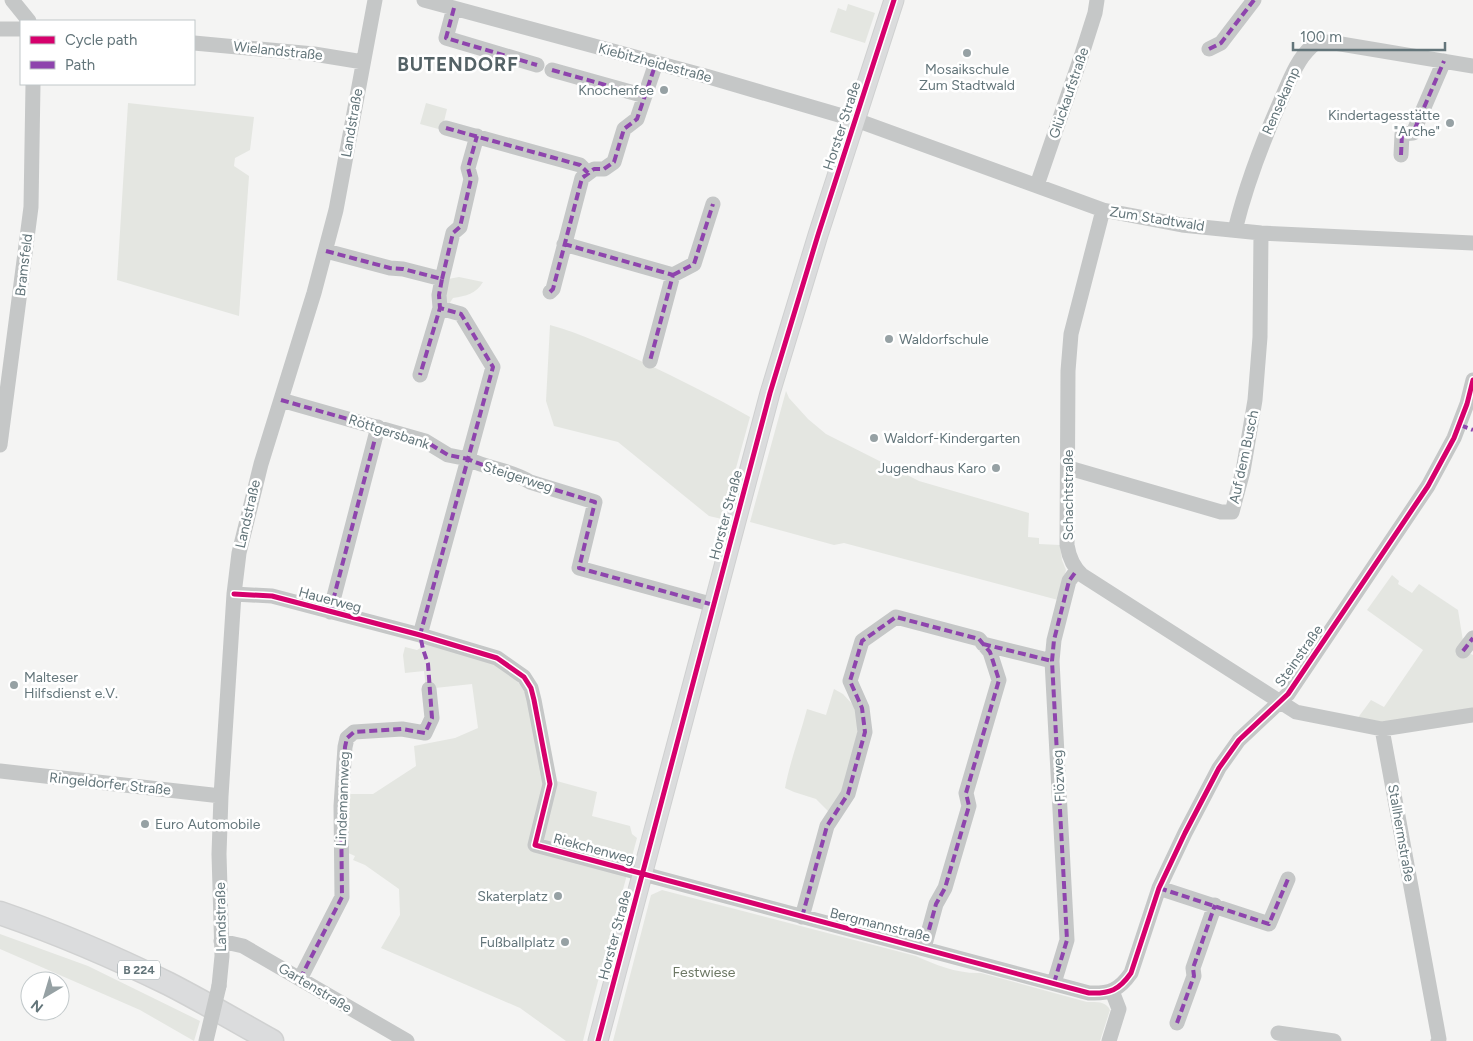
<svg xmlns="http://www.w3.org/2000/svg" width="1473" height="1041" font-family="Figtree,sans-serif">
<rect width="100%" height="100%" fill="#f4f4f3"/>
<path fill="#e4e6e1" d="M848,4l27,9 -10,30 -35,-11 8,-24 8,3z
M128,103l126,14 -4,33 -15,8 -1,8 15,10 -10,140 -122,-36z
M426,103l21,6 -5,21 -22,-6z
M459,277l24,5c-7,12 -17,14 -30,16l-4,6h-3l-1,-9 3,-16z
M550,325c32,9 62,23 93,37 36,17 72,35 107,55l-28,102 -13,-3 -91,-74 -64,-16 -8,-25z
M786,391l3,7 19,21 18,15 93,47 110,32 -1,24 11,1v6l21,1 2,15 4,10 -8,30 -214,-57 -10,2 -84,-23z
M1392,575l7,6 -1,3 14,9 7,-9 39,26 6,37 -2,3 11,5v56l-90,14 -26,-6 14,-19 13,7 39,-57 -56,-40z
M429,643l58,15 23,16 17,18 26,88 44,12 -5,24 38,10 2,8 5,4 -43,158 -11,45h-17l-46,-33 -139,-60 19,-33 -1,-26 -34,-24 -12,-5 2,-4 -9,-4 1,-58h26l43,-28 -2,-20 41,-8 23,-10 -6,-44 -46,5 -2,-18 -19,2 -2,-18 2,-8 12,3z
M834,689l9,5 11,12 5,20 -16,66 -14,20 -13,-13 -22,-7 -9,-4c5,-27 15,-52 22,-79l19,6z
M662,890l254,66c20,9 42,18 65,17l106,29c9,0 19,-1 23,8l-10,31h-487l38,-146z
M0,934l88,32 112,55 -6,20 -54,-31 -140,-61z"/>
<g fill="none" stroke-linecap="round" stroke-linejoin="round">
<g stroke="#cfd0d0" stroke-width="21">
<path id="major" d="M598,1041l172,-648 48,-158 76,-235"/>
</g>
<g stroke="#d0d1d1" stroke-width="25">
<path id="highway" d="M0,913c58,20 114,44 169,71 35,18 69,38 103,57"/>
</g>
<path stroke="#c5c7c7" stroke-width="15" d="M12,0l17,21
M424,0l285,77 147,43 247,90 79,15 79,8 212,10
M454,8l-8,30 91,27
M0,29h21
M194,43l120,11 49,8
M1209,49l12,-6 33,-43
M552,70l93,26
M446,128l134,37 8,8
M1401,155l1,-21 11,-1 31,-72
M1037,185l44,-128 14,-44 2,-13
M1103,210l-32,124 -3,37 -1,174c2,12 6,22 15,30l214,137 86,17 91,-14
M1235,230c11,-45 27,-87 46,-130 8,-18 15,-39 30,-53 5,-5 11,-5 18,-5l144,24
M564,244l109,31 -23,86
M326,251l64,17 13,1 39,10 -3,16 1,13
M673,275l21,-11 19,-60
M442,279l11,-46 7,-6 11,-48 -3,-11 9,-32
M550,292l3,-3 29,-111 12,-9h10l10,-7 10,-33 13,-10 19,-56
M281,400l144,41 23,14 20,4 25,-92 -32,-53 -21,-6 -20,67
M0,445l31,-238 2,-123
M1069,468l152,44h11l11,-41 12,-71 5,-63 1,-104
M234,594l38,2 148,39 77,23 27,19 7,11 3,12 16,84 -15,61 554,148c21,1 30,-3 42,-20l28,-85 26,-55 34,-65 20,-28 49,-46 140,-208 26,-48 13,-34 6,-24
M330,612l48,-185
M420,635l48,-176c20,10 44,11 62,23l65,20 -16,66 135,37
M983,644l69,17
M1463,651l10,-13
M1382,729l57,310 -1,2
M0,771l221,25
M1159,888l110,36 19,-45
M802,917l25,-91 21,-32 17,-62 -3,-24 -12,-27 12,-40 34,-24 83,22 11,13 9,28 -33,113 3,13 -24,82 -9,16 -12,44
M221,941l22,5 164,95
M300,979l42,-82 -1,-91 4,-59 2,-9 7,-6 48,-3 23,4 7,-15 -3,-29
M1054,983l13,-43 -15,-279 2,-21 15,-59 8,-11
M219,986l3,-30 -3,-102 2,-58 13,-202 5,-41 22,-89 53,-171 22,-83 39,-210
M1177,1023l17,-47 -1,-8 22,-63
M1278,1033l56,8
M1109,1041l10,-32 -7,-18"/>
<use href="#major" stroke="#dbdcdd" stroke-width="19"/>
<use href="#highway" stroke="#dbdcdd" stroke-width="22"/>
<path stroke="#c5c7c7" stroke-width="15" d="M206,1041l13,-55"/>
<path stroke="#8e44ad" stroke-width="4" stroke-dasharray="8 4" stroke-linecap="butt" d="M454,8l-8,30 91,27
M1209,49l12,-6 33,-43
M552,70l93,26
M446,128l134,37 8,8
M1401,155l1,-21 11,-1 31,-72
M564,244l109,31 -23,86
M326,251l64,17 13,1 39,10 -3,16 1,13
M673,275l21,-11 19,-60
M442,279l11,-46 7,-6 11,-48 -3,-11 9,-32
M550,292l3,-3 29,-111 12,-9h10l10,-7 10,-33 13,-10 19,-56
M281,400l144,41 23,14 20,4 25,-92 -32,-53 -21,-6 -20,67
M1460,425l13,5
M330,612l48,-185
M983,644l69,17
M1463,651l10,-13
M1159,888l110,36 19,-45
M802,917l25,-91 21,-32 17,-62 -3,-24 -12,-27 12,-40 34,-24 83,22 11,13 9,28 -33,113 3,13 -24,82 -9,16 -12,44
M300,979l42,-82 -1,-91 4,-59 2,-9 7,-6 48,-3 23,4 7,-15 -4,-54 -5,-15 -3,-14 48,-176c20,10 44,11 62,23l65,20 -16,66 135,37
M1054,983l13,-43 -15,-279 2,-21 15,-59 8,-11
M1177,1023l17,-47 -1,-8 22,-63"/>
<g stroke="#fff" stroke-width="8">
<path id="cycleway" d="M234,594l38,2 148,39 77,23 27,19 7,11 3,12 16,84 -15,61 554,148c21,1 30,-3 42,-20l28,-85 26,-55 34,-65 20,-28 49,-46 140,-208 26,-48 13,-34 6,-24
M598,1041l172,-648 48,-158 76,-235"/>
</g>
<use href="#cycleway" stroke="#d6006c" stroke-width="5"/>
</g>
<g fill="#96a1a4" stroke="#fff" stroke-width="2">
<circle cx="967" cy="53" r="5"/>
<circle cx="664" cy="90" r="5"/>
<circle cx="1450" cy="123" r="5"/>
<circle cx="889" cy="339" r="5"/>
<circle cx="874" cy="438" r="5"/>
<circle cx="996" cy="468" r="5"/>
<circle cx="14" cy="685" r="5"/>
<circle cx="145" cy="824" r="5"/>
<circle cx="558" cy="896" r="5"/>
<circle cx="565" cy="942" r="5"/>
</g>
<g text-anchor="middle" dominant-baseline="central" stroke-width="5" stroke-linejoin="round" paint-order="stroke">
<rect fill="#fff" stroke="#929ea2" stroke-width="1" x="118" y="960.5" width="42" height="19" rx="4"/>
<g font-size="12" font-weight="bold" fill="#63757a">
<text x="139" y="970">B 224</text>
</g>
<g font-size="14" fill="#63757a" stroke="#fff">
<text transform="translate(278 51) rotate(6)">Wielandstraße</text>
<text transform="translate(655 63) rotate(15)">Kiebitzheidestraße</text>
<text transform="translate(1069 93) rotate(-71)">Glückaufstraße</text>
<text transform="translate(1281 101) rotate(-66)">Rensekamp</text>
<text transform="translate(352 123) rotate(-80)">Landstraße</text>
<text transform="translate(842 126) rotate(-72)">Horster Straße</text>
<text transform="translate(1157 219) rotate(9)">Zum Stadtwald</text>
<text transform="translate(24 265) rotate(-83)">Bramsfeld</text>
<text transform="translate(389 432) rotate(18)">Röttgersbank</text>
<text transform="translate(1244 457) rotate(-78)">Auf dem Busch</text>
<text transform="translate(518 477) rotate(18)">Steigerweg</text>
<text transform="translate(1068 495) rotate(-90)">Schachtstraße</text>
<text transform="translate(248 514) rotate(-77)">Landstraße</text>
<text transform="translate(726 515) rotate(-75)">Horster Straße</text>
<text transform="translate(330 600) rotate(15)">Hauerweg</text>
<text transform="translate(1299 656) rotate(-55)">Steinstraße</text>
<text transform="translate(1059 776) rotate(-93)">Flözweg</text>
<text transform="translate(110 784) rotate(6)">Ringeldorfer Straße</text>
<text transform="translate(343 799) rotate(-88)">Lindemannweg</text>
<text transform="translate(1401 833) rotate(80)">Stallhermstraße</text>
<text transform="translate(594 849) rotate(15)">Riekchenweg</text>
<text transform="translate(221 917) rotate(-91)">Landstraße</text>
<text transform="translate(880 925) rotate(14)">Bergmannstraße</text>
<text transform="translate(615 935) rotate(-75)">Horster Straße</text>
<text transform="translate(315 988) rotate(31)">Gartenstraße</text>
</g>
<g font-size="14" fill="#63757a" stroke="#fff" text-anchor="end">
<text x="967" y="69" text-anchor="middle">Mosaikschule<tspan x="967" dy="16">Zum Stadtwald</tspan></text>
<text x="654" y="90">Knochenfee</text>
<text x="1440" y="115">Kindertagesstätte<tspan x="1440" dy="16">"Arche"</tspan></text>
<text x="899" y="339" text-anchor="start">Waldorfschule</text>
<text x="884" y="438" text-anchor="start">Waldorf-Kindergarten</text>
<text x="986" y="468">Jugendhaus Karo</text>
<text x="24" y="677" text-anchor="start">Malteser<tspan x="24" dy="16">Hilfsdienst e.V.</tspan></text>
<text x="155" y="824" text-anchor="start">Euro Automobile</text>
<text x="548" y="896">Skaterplatz</text>
<text x="555" y="942">Fußballplatz</text>
</g>
<g font-size="14" fill="#6d7865" stroke="#fff">
<text x="704" y="972">Festwiese</text>
</g>
<g font-size="19" font-weight="bold" letter-spacing="1" fill="#546266" stroke="#fff">
<text x="458" y="64">BUTENDORF</text>
</g>
</g>
<rect x="20" y="20" width="175" height="65" fill="#ffffff" stroke="#c1c8ca"/>
<rect x="30" y="36" width="25" height="8" fill="#d6006c" stroke="#c1c8ca"/>
<text x="65" y="45" font-size="15" fill="#63757a">Cycle path</text>
<rect x="30" y="61" width="25" height="8" fill="#8e44ad" stroke="#c1c8ca"/>
<text x="65" y="70" font-size="15" fill="#63757a">Path</text>
<g transform="translate(45 996) rotate(218)"><circle r="24" fill="#ffffff" stroke="#c1c8ca"/>
<path d="M0-4L9 19L0 12L-9 19Z" fill="#96a1a4"/>
<text y="-8" font-size="14" font-weight="bold" text-anchor="middle" fill="#63757a">N</text>
</g>
<path d="M1293 42v8h152v-8" fill="none" stroke="#63757a" stroke-width="2.5"/>
<text x="1300" y="42" font-size="15" fill="#63757a" stroke="#ffffff" stroke-width="4" paint-order="stroke">100 m</text>
</svg>
